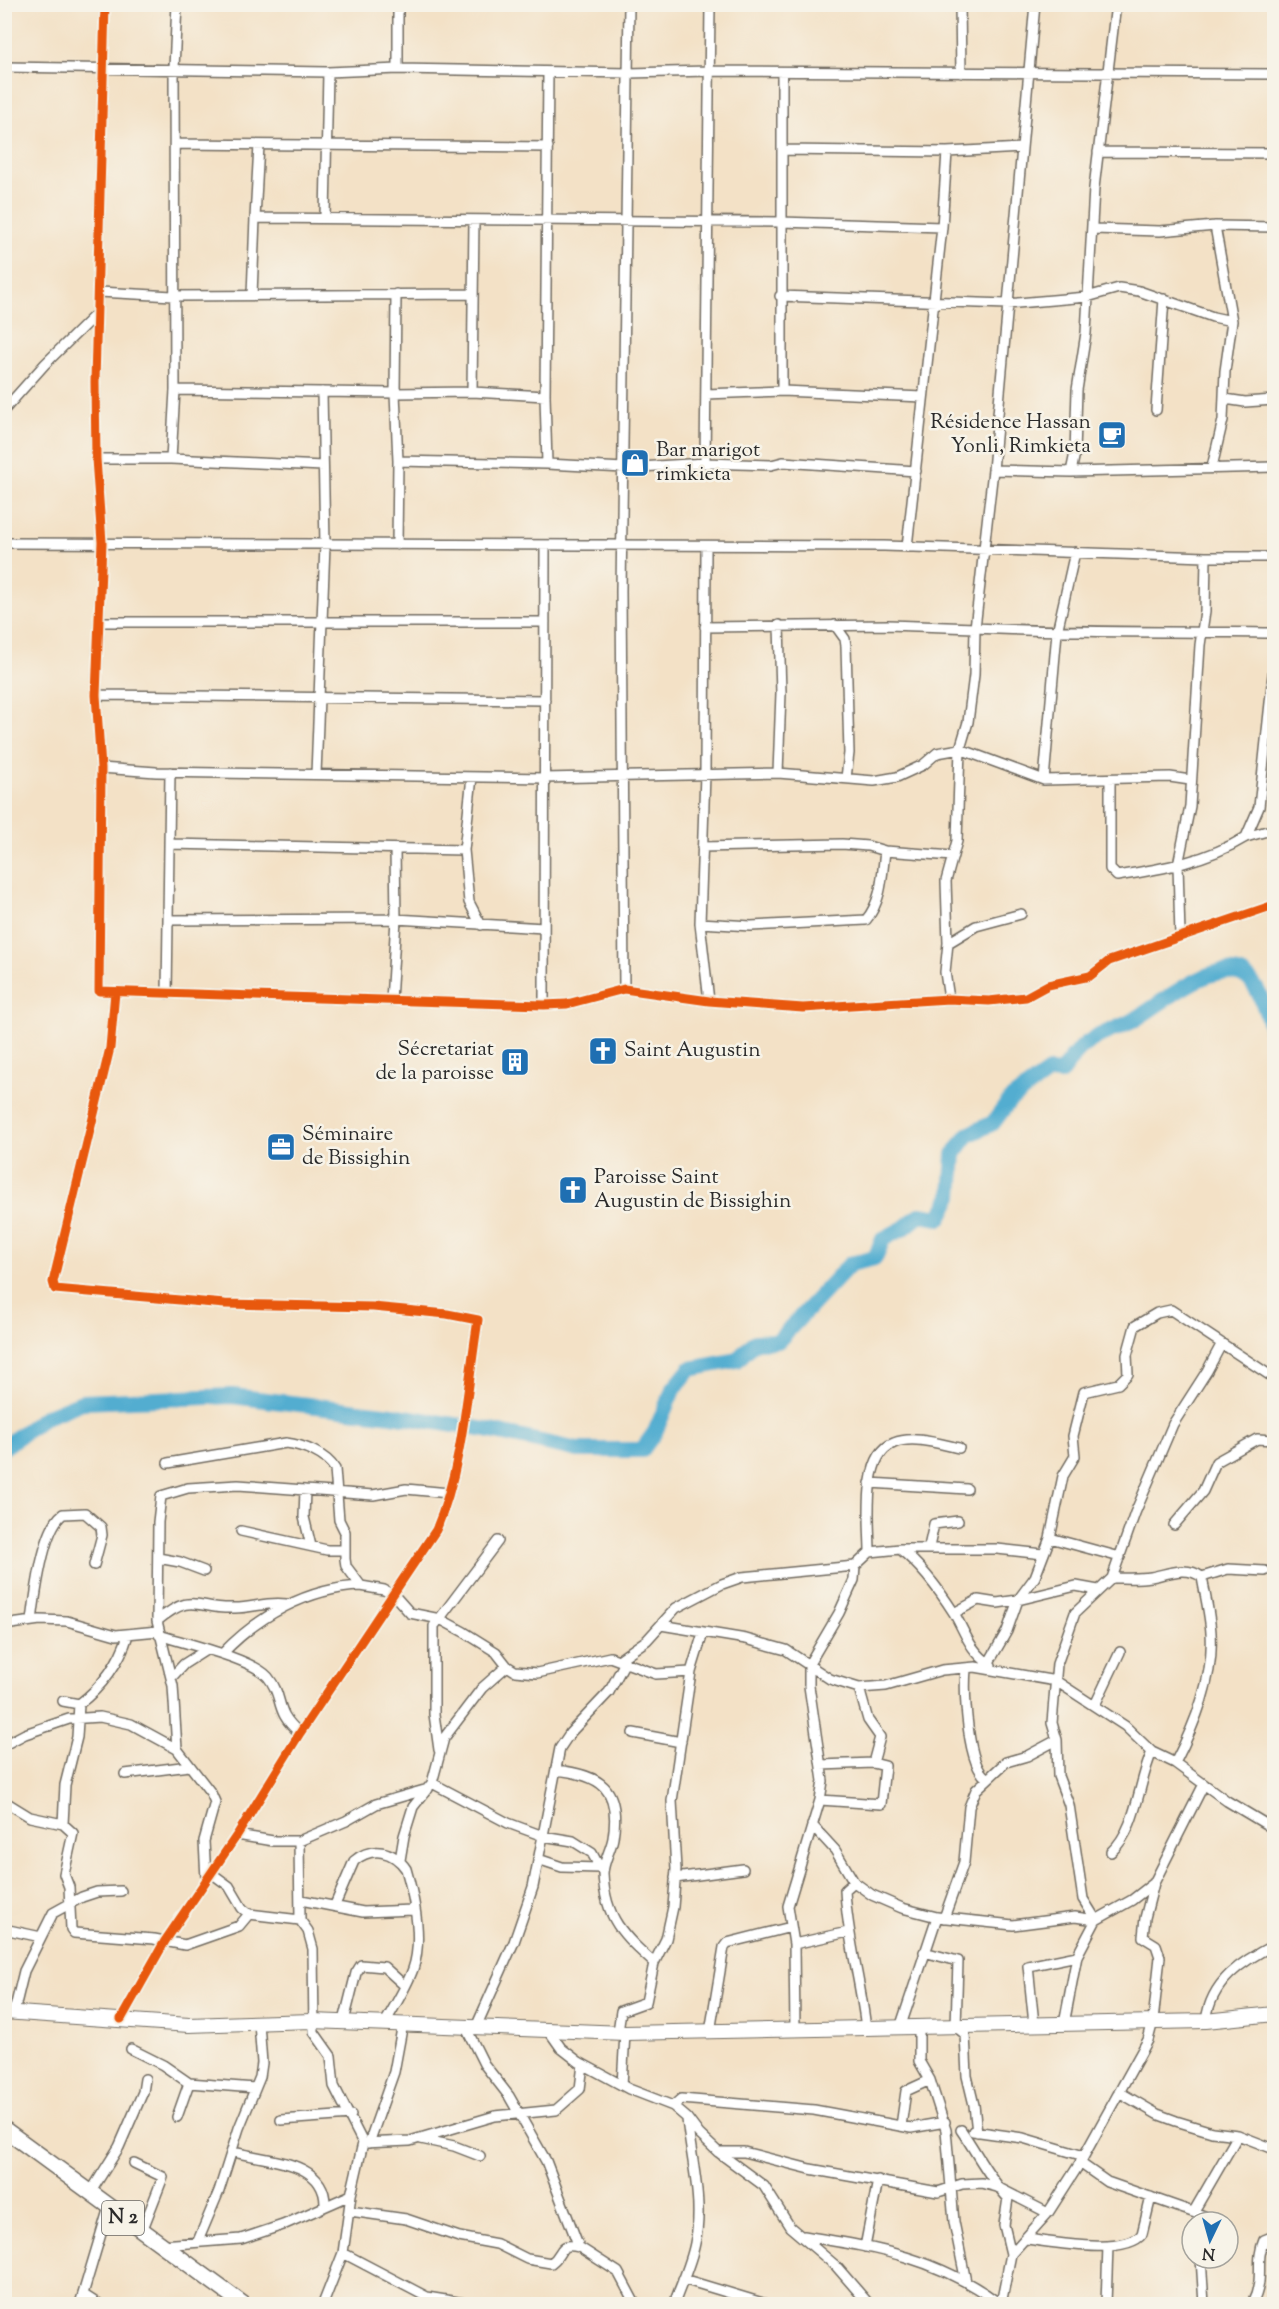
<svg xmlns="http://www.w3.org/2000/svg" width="1279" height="2309" font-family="'Sorts Mill Goudy',serif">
<rect width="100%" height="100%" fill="#f7f3e8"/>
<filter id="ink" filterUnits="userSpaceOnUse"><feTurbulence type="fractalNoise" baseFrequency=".0167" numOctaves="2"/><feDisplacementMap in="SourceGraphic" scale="12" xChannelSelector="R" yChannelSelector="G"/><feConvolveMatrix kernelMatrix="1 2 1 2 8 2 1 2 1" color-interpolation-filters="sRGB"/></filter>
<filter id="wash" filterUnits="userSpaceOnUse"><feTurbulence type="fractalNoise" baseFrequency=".008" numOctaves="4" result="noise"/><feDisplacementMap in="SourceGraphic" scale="24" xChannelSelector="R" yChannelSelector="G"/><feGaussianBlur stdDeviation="1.35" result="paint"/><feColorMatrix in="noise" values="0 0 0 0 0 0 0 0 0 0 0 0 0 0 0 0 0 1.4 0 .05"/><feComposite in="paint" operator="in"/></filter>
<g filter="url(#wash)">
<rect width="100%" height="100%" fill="#f3e1c6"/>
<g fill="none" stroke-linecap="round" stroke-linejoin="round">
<path stroke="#52add0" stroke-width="16" d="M4,1447l41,-30 37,-15 150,-6 160,19 94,15 92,20h64l13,-18 18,-42 17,-21 47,-9 18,-18 23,-1 72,-77 25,-6 8,-19 21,-11 16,-13 20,3 11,-22 3,-42 14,-19 25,-12 17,-23 39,-28 12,1c6,-9 13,-18 20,-25 16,-15 36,-18 53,-28 28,-16 74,-59 107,-46 20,8 27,46 33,64"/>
</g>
</g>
<g filter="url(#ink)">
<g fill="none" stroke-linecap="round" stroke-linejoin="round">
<g stroke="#716b61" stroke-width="12">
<path id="street" d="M105,4l-10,378 1,77 6,83 -6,153 5,73 -2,223 445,14 23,-1 57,-15 85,12 94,7 146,-9 40,2 37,-4 22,-12 42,-9 19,-15 165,-56
M398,4v65
M960,4l1,69
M4,67l324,5 70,-3 231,4 79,-2 566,3
M548,72l-3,324 2,68 77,4 81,-5 66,2 12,-3 133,9
M782,73v318
M175,144l373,3
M782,150l165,2 75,-4
M1098,152l176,1
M325,217l3,-145
M255,218l4,-73
M1093,229l67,2 55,-5 59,1
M99,292l74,4 299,-2
M252,295l3,-77 526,4 161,5
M780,296l227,8 80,-7 32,-9 20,3 74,26 19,4
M175,390l220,3 1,-99
M472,392l2,-172
M706,394l76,-3 141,6
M1225,399l20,3 29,-2
M4,410l41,-46 51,-50
M1156,410l8,-111
M96,459h75l152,7
M171,459l4,-69 -1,-322 3,-64
M398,461l149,3
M705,463l5,-459
M1212,467l11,-47 2,-49 7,-50 -17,-95
M993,470l78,2 203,-5
M1071,472l4,-19 2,-63 9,-57 8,-145 22,-184
M4,543l880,3 322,11h68
M397,545l1,-84 -3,-68 77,-1 73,4
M706,547l-1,227 -5,149 9,78
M907,547l35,-320 5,-75
M100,622h445
M835,625l10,14 1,7 3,107 -3,25
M705,627l183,-2 87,3 18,-158 42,-466
M96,695l449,5
M101,768l55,4 388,6 234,-5 96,8 23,-4 26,-12 14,-12 23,-4 84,31 126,-3 20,3
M778,773l3,-80 -2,-68
M316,774l9,-229 -3,-153
M1110,779v90l7,7c45,-7 90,-15 129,-39l13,-30 15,-142
M1044,780l13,-148 18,-80
M1246,837l28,-8
M170,844l294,6 8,-73
M702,847l140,-3 26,2 17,5 68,5
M464,850l5,52 12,23
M168,920l228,-1 148,9
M700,923l51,3 115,-6c16,-19 16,-44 19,-69
M1180,936l-2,-71 12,-59 10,-161 5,-34 1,-54
M948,943l28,-17 45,-12
M624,989l-3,-398 8,-587
M115,992l-5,56 -57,234 2,7 170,15 148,3 74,7 31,6c-11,68 -15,147 -42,210l-136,203 -63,102 -72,106 -44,78
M167,994l3,-222
M949,999l-4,-27 3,-29 -2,-62 11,-40 3,-92 8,-27 6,-47 1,-47c100,5 200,3 299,5
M391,1001l5,-82 -1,-70
M544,1005l1,-459
M168,1463l118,-20c17,2 40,11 49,26l4,51 6,12v27l1,7 15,20 23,4 10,5 16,18 30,6 24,13 32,20 11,14 8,5 22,2 73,-16 46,17 35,-2
M870,1483l97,6
M305,1490l-1,27 7,29
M1174,1525l29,-34 13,-29 41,-23 17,1
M241,1531l86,19h17
M1050,1538l70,19
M929,1547l5,-23 24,-3
M900,1549c20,16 40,42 54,64 12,21 15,37 37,52
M870,1552c0,-27 -9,-97 24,-109 19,-8 46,1 65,5
M158,1558l22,4 24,9
M1202,1577l26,-8 37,2
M1112,1578c13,0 26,1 39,-1 17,-3 35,-12 51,0 3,18 8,38 9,56 3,45 -16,91 -36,130
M954,1613l24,-13 19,3 21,-3 58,-14 22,4
M32,1621c3,-25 11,-93 31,-107l22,-1 16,14 1,8 -8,30
M157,1621c37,-31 39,-11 78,-13 18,0 33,-7 51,-4
M4,1625l36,-5 27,1 49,14 42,-4
M661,1625l85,14 40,11 44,29 29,9 27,-2 56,-16 33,-3 81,14 69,45 27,26 23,11 52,38 47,28
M159,1635c25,8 94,24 109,42 17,21 5,34 32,56
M222,1654c36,-38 86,-66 139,-68
M620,1659l27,-19 29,-32 46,-24 20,-7 113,-11 15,-14 30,-3h97l46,5
M988,1664l19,-33 11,-31 17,-23 15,-39 13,-62 12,-20 -2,-20 11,-44 34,-8 10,-10 -1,-19 8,-29 22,-13 14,-3 103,68
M966,1669c-2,23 1,98 21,109
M171,1678l13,-14 22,-14
M63,1701l16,3c23,-17 41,-42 49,-69
M1095,1705l25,-53
M633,1733l48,9
M4,1745l21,-11 44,-15 31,-2 31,7 46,25 34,44 4,9 -11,39 2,38
M177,1749l-4,-63 -16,-65 1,-99 3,-26 27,-8 50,-3 135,10 33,-6 43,4
M439,1750l-5,-36v-88l64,-85
M821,1765l52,-2 7,-26 -12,-17 -9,-32
M556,1770c45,5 65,18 57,68 -2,12 -10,24 -10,36 2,45 21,62 51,89
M125,1774l64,-8
M432,1783l76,40 35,13 30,5 19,12 8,15
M820,1800l61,4 4,-38 -12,-3
M4,1801l26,16 33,7 10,9 -9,41 5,13 2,42 3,4 80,6 31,6 54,-19 10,-12
M63,1824l2,-39 12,-48 2,-33
M812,1825l23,25 19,32 18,13 30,13 35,9 76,8 62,-8 21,3 36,-20 22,-17 50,-99
M237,1835l36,6h26l47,-20 30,-17 52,-15
M299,1841l1,79 8,11 5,18 1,83 17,24 3,30 29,57 -12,52 -8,58 -20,51
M1111,1852c26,-23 27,-69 41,-100
M538,1859l24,8 38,1 2,3
M400,1860l4,-24 9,-29 19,-24 12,-45 38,-50 25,-22
M210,1872l19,14 13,22 7,6 51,6
M675,1878l68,-9
M854,1882l-9,8c2,47 16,92 21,139
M301,1900l62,12 50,-2
M335,1905l19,-44c18,-15 39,-11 52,8 8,28 17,71 7,100 -7,19 -18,36 -28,54
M944,1918l20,-56 5,-55 7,-17 30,-28 21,-6 30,-16
M1096,1920l-13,-21 -14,-94 -11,-29 -1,-36 -5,-17 5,-59 18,-51 37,-35 23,-65 38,-89 34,-53 14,-26
M4,1929l37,8
M794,1944l54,-12
M924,1952l34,9 -2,66 9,7 2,42 7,29 3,27
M14,2012l10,-41 29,-58 29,-16 15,-5 24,-1
M344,2021l12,-48 5,-8 23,2 21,19
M1206,2021c5,-40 36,-60 68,-76
M1034,2024l-6,-58 49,-10
M1064,2024l13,-68 19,-36
M465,2026l19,38 25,32 37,65 33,86 39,25 17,32
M476,2027l38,-85 19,-55 27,-139 10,-15 39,-41 16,-30
M919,2027v34l11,19 16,50 8,92 12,60
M900,2028l37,-111
M549,2031l12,17 18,14 50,27 44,17 14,12 12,16 19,18 46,34 26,41 46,39 33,38
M795,2031l-1,-87 -6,-38 32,-106 3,-19 -14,-95v-22l30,-51 15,-33 1,-14
M618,2032l3,-21 25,-9 8,-39 12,-24 7,-32 3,-38 -4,-68 19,-129 12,-39
M710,2032l14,-85 3,-4 64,-16
M131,2049l32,16 26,18 66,5
M622,2085l3,-52
M1119,2092l38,22 19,7 36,11 26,3 36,14
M673,2106l8,-7 133,11 97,18 34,-6
M177,2117l12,-34
M281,2120l70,-5
M901,2126l5,-35 24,-11
M961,2130c16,23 28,48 47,68l-4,27 7,29
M973,2131l50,7 61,18
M421,2139l33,7 26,10
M363,2143l47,-2 85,-25 61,-6 24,-21 3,-25
M369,2143l25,-71 9,-49
M234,2152c32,9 92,8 91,53
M718,2152h26l66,17 128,23 24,-8 20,-1 15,4 51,26
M134,2163l29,14 -21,54
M1080,2163l27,19 97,34 2,6
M90,2193l29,-46 24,-55 2,-13
M350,2211l56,8 53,18 38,7 30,15 24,4c14,-10 6,-21 28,-16
M1194,2211l44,-76
M804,2236c75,12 134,22 196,68
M1026,2239c26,3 100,17 116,-5l9,-37
M198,2241l21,-50 20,-63 21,-51 2,-14 -3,-40
M162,2245l79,-6 42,-14 68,-30
M865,2247l13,-67
M343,2253l84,44 43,7
M1201,2258l3,46
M683,2279l83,25
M84,2295l14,9
M80,2304l29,-97
M674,2304c7,-20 17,-40 21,-61 9,-40 -4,-84 -8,-124
M1001,2304l10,-50 37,-41 32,-50 68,-123 5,-19 7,-64 -4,-12 -13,-8 2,-19 9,-35
M1106,2304l2,-58
M1252,2304c14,-27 2,-41 12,-64l10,-4"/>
</g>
<g stroke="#716b61" stroke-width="16">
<path id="secondary" d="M4,2012l185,13 123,-4 313,12 581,-12 68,-7"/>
</g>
<g stroke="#716b61" stroke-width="18">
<path id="primary" d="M4,2129l239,175"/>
</g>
<use href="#street" stroke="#fff" stroke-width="9"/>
<use href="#secondary" stroke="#fff" stroke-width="14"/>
<use href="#primary" stroke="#fff" stroke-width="15"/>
<g stroke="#f7f3e8" stroke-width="13">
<path id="cycleway" d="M105,4l-10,378 1,77 6,83 -6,153 5,73 -2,223 445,14 23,-1 57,-15 85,12 94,7 146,-9 40,2 37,-4 22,-12 42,-9 19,-15 165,-56
M115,992l-5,56 -57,234 2,7 170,15 148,3 74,7 31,6c-11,68 -15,147 -42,210l-136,203 -63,102 -72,106 -44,78"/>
</g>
<use href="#cycleway" stroke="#e8590c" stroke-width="9"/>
</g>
</g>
<defs>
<g id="cafe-square" transform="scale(1.5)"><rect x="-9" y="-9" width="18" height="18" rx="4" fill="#1f6fb2" stroke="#f7f3e8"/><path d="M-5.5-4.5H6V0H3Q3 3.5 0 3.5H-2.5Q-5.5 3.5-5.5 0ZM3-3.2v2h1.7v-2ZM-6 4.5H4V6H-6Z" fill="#fff"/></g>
<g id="shop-square" transform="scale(1.5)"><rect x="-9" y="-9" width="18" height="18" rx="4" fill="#1f6fb2" stroke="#f7f3e8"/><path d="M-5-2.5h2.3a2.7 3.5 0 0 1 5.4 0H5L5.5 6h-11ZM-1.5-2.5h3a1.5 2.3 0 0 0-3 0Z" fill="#fff"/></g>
<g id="church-square" transform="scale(1.5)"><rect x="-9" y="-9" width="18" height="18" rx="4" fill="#1f6fb2" stroke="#f7f3e8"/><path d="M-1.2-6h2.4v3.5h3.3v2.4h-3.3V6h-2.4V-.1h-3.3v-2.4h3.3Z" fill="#fff"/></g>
<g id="building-square" transform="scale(1.5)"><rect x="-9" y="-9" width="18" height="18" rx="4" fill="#1f6fb2" stroke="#f7f3e8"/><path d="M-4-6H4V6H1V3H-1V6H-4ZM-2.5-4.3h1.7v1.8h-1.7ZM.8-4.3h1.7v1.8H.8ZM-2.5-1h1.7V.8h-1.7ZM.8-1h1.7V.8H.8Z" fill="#fff"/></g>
<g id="office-square" transform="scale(1.5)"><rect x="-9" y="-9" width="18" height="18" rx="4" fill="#1f6fb2" stroke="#f7f3e8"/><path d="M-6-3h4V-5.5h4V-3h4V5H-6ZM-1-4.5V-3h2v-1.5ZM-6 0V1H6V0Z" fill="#fff"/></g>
</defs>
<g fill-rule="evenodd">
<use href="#cafe-square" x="1112" y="435"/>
<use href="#shop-square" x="635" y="463"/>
<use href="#church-square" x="603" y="1051"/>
<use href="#building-square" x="515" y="1062"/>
<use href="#office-square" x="281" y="1147"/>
<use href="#church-square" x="573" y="1190"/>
</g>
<g text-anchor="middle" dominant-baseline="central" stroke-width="5" stroke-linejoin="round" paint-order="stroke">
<rect fill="#f7f3e8" stroke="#686764" stroke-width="1.5" x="102" y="2201" width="42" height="34" rx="4.5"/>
<g font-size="20" font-weight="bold" fill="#2b2b2b">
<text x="123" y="2218">N 2</text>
</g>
<g font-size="21" fill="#2b2b2b" stroke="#f7f3e8" text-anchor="start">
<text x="1091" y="423" text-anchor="end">Résidence Hassan<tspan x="1091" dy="24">Yonli, Rimkieta</tspan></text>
<text x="656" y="451">Bar marigot<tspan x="656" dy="24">rimkieta</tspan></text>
<text x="494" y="1050" text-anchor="end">Sécretariat<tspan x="494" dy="24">de la paroisse</tspan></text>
<text x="624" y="1051">Saint Augustin</text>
<text x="302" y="1135">Séminaire<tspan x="302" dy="24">de Bissighin</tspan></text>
<text x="594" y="1178">Paroisse Saint<tspan x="594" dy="24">Augustin de Bissighin</tspan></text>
</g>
</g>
<rect width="1279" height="2309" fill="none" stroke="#f7f3e8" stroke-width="24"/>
<g transform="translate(1210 2240) rotate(185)"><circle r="28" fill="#f7f3e8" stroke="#a5a39c" stroke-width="1.5"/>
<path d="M0-4.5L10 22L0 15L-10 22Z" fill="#1f6fb2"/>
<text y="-9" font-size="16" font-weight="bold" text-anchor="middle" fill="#2b2b2b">N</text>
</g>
</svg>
